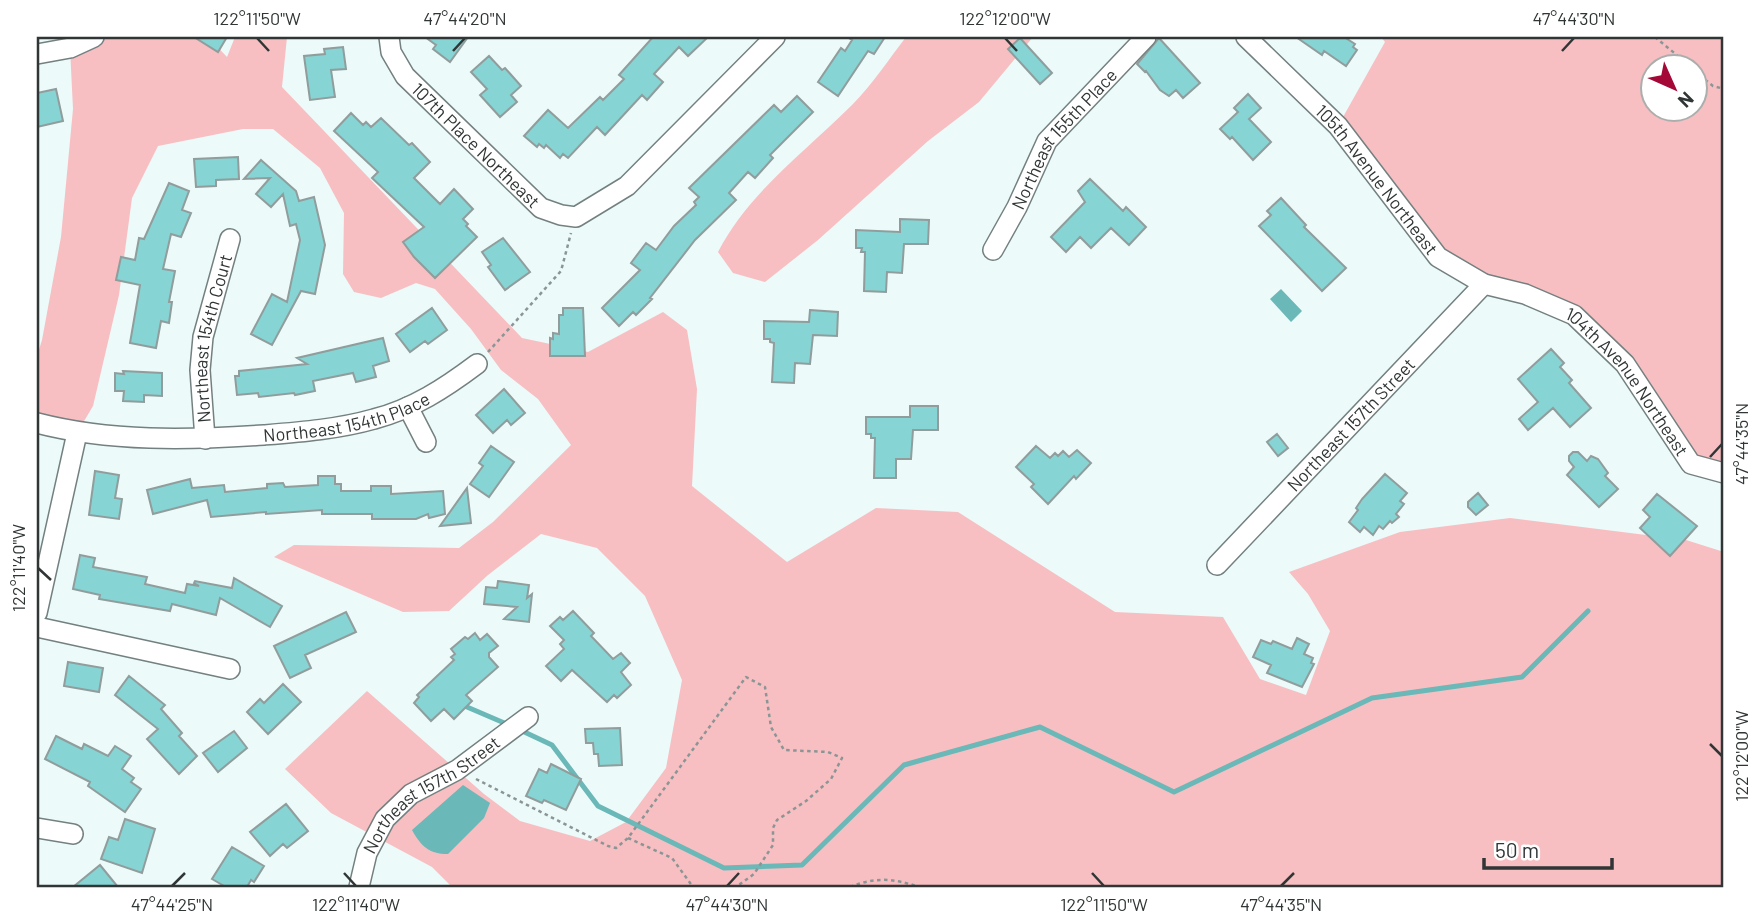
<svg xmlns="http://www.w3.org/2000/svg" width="1761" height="924" font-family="Barlow,sans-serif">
<rect width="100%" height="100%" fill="#ecfafa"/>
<path fill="#f7bfc2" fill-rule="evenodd" d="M94,37h114l19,20 8,-20h52l-5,50 240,251 66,14 75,-40 24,18 10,59 -5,97 95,76 89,-54 82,4 157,100 108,5 37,62 46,16 24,-64 -22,-37 -19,-22 111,-40 110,-14 176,22 38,12v335h-1272l-20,-20 -101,-54 -46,-44 82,-78 117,103 36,27 70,20 36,-19 40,-54 16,-88 -37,-84 -48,-48 -56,-14 -53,41 -39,36 -46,1 -129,-55 20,-12 165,3 34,-26 78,-77 -33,-46 -37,-29 -30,-41 -36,-40 -19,-6 -35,15 -27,-6 -11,-18 1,-61 -24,-45 -47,-39h-30l-85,17 -26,52 -13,97 -26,111 -16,27 -40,-10v-67l5,-16 19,-103 12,-128 -3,-61z
M906,37h127l-54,65 -51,39 -110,99 -53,42 -32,-9 -15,-21c31,-60 87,-100 134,-147 20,-20 37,-46 54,-68z
M1381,37h343v436l-33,-9 -117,-149 -136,-58 -100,-131 47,-84zM1652,66h42v42h-42z"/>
<path fill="#6ab8b7" d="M1281,289l21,22 -11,11 -21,-23z
M463,785l27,18 -6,15 -36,36c-19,0 -27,-8 -36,-24z"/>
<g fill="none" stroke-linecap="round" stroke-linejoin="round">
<path stroke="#6ab8b7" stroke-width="5" d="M467,707l42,18
M518,729l34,16 46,61 126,62 78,-3 102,-100 136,-38 134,65 198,-94 150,-21 66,-66"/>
</g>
<path fill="#86d4d3" stroke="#909d9c" stroke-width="2" d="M194,37h33l-9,15z
M425,37h43l-18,25 -17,-13 3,-4z
M653,37h55l-20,19 -9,-9 -25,27 9,8 -16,18 -5,-5 -37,40 -8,-8 -29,31 -5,-4 -3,4 -14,-13 -2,3 -5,-4 -2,3 -13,-11 24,-26 20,18 32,-31 3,3 21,-21 -5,-4z
M847,37h38l-11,17 -6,-3 -30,45 -20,-14 23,-34 4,3 7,-11z
M1296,37h48l11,7 -2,3 4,3 -11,16 -22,-15 -2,4z
M1020,38l32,35 -12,11 -32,-35z
M1159,38l41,45 -17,15 -7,-8 -7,6 -9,-6 -14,-19 -1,1 -8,-8z
M343,47l3,22 -15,1 4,27 -25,3 -6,-44 21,-2 -1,-5z
M489,56l13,14 3,-2 16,18 -10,9 6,7 -17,15 -20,-22 7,-6 -16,-17z
M56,89l7,32 -26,6v-34z
M1248,94l13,14 -12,11 22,23 -18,18 -21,-23 -2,2 -10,-10 18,-17 -4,-4z
M797,96l16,16 -43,43 3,3 -18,20 -7,-6 -19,21 7,7 -41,40 -45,58 2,1 -16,16 -3,-3 -14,14 -17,-18 38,-38 -9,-7 15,-20 10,7 18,-24 22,-21 -2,-3 5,-5 -10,-9 85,-83 7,7z
M351,113l12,12 3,-3 5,5 10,-9 28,27 3,-2 18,19 -16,16 26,26 14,-15 19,20 -10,10 5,5 -2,2 11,11 -42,41 -21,-21 -11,-15 21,-15 -52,-49 6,-6 -44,-41z
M238,157l1,22 -23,1v6l-20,1 -2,-28z
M261,160l35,31 3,10 15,-4 11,48 -10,49 -14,-3 -29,54 -21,-11 21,-40 15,8 13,-62 -4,-16 -6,2 -7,-32 -12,13 -15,-13 14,-16 -26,1z
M1090,179l33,32 3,-4 20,20 -17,18 -18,-17 -20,20 -11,-11 -14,15 -15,-15 34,-35 -7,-11z
M169,183l20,8 -7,19 9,3 -10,24 -10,-3 -8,35 12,2 -6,31h3l-3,21 -8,-2 -5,27 -26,-5 10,-58 -24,-5 5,-23 14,3 4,-22 5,1z
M1281,198l25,27 -2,2 42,41 -24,23 -63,-65 12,-11 -4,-4z
M900,219l29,1 -1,24h-24l-2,29 -15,-1 -1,20 -22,-1 1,-39h-4l1,-4h-6v-18l44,2z
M503,238l27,34 -25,18 -17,-23 3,-2 -9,-13z
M432,308l15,22 -19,14 -3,-3 -15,11 -14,-18z
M563,308h20l2,48h-35v-18l3,1v-6l6,1v-19h4z
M810,310l28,2 -1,24 -24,-1 -3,29 -15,-1 -1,20 -22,-1 2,-39 -4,-1v-3h-6v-18l45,1z
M383,338l6,23 -16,5 3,11 -20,5 -3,-9 -40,8 2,10 -20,4 -1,-2 -35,4 -1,-4 -21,2 -2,-19h4v-5l68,-7 -10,-6z
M1551,349l13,14 -4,4 12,13 -3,3 22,25 -21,19 -17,-19 -25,22 -9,-11 19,-17 -20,-23z
M123,371l39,2v23l-18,-1v7l-21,-1 1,-10h-9v-18l9,1z
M504,389l21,24 -14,12 -4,-5 -14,13 -17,-18z
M910,406h28v24h-25l-2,29h-15v19h-22l1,-40h-4v-4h-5v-17h44z
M1277,434l11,14 -10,8 -11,-14z
M491,446l23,16 -25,35 -19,-13 13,-18 -4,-3z
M1036,446l14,12 5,-5 3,3 5,-5 6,6 8,-7 14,13 -15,16 -2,-3 -26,28 -17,-17 3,-3 -18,-17z
M1573,452h5l9,9 4,-5 7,3 10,14 -3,3 13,13 -19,18 -32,-32 7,-8 -5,-6v-5z
M95,471l24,4 -4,23 7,1 -3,20 -30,-4z
M1385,474l22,19 -7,8 4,3 -8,10 3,3 -7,6 -2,-2 -7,8 -4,-3 -6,9 -9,-8 -4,5 -11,-10 9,-12 -2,-2 6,-9z
M318,476h17v8h6v7h30v-5h20v8l52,-3 2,23 -16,4 -1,-4 -12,5h-44v-5h-50v-4l-56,4v-2l-55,5 -4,-17 -54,14 -6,-24 43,-11 2,9 32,-3 1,7 42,-4v-4l16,-1 2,4 33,-2z
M467,488l4,35 -31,3z
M1478,493l10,12 -12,10 -8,-8v-5z
M1657,494l40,32 -27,30 -30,-28 10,-11 -7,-7z
M80,555l15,3 -2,9 54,10 -2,7 40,9 2,-9 12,2 -5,-3 1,-2 37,7 2,-10 48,28 -12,21 -50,-29 -4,17 -44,-11 -2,7 -71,-12 1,-4 -27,-6z
M498,581l31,4 -2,13 5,-4 -3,28 -25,-3 13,-12 -33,-3 2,-17 11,1z
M573,611l21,22 -3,3 22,23 8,-6 9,10 -9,9 10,13 -14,13 -3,-3 -7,7 -35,-32 -11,11 -15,-15 18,-17 -4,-5 4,-4 -14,-14 10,-9 3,3z
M346,612l10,20 -51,23 6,13 -21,10 -16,-32z
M475,633l5,7 7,-6 11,12 -9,7v4l9,10 -32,28 6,6 -18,18 -10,-10 -13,12 -17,-18 5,-6 -2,-2 37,-35 -3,-3 4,-3 -4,-5 14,-12 3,2z
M1297,638l12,6 -5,10 9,4 -2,5 3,1 -12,23 -35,-14 4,-8 -18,-8 8,-17 10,4 2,-3 19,8z
M68,662l35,6 -4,24 -35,-6z
M129,676l36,29 -4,4 21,24 -3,3 18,20 -18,18 -32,-35 11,-10 -43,-34z
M283,684l18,18 -33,32 -21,-22 13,-13 4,4z
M620,728l2,37 -23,1 -1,-12h-4l-1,-11h-7l-1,-14z
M234,731l13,17 -29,24 -15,-19z
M56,736l26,13 2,-5 24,12 7,-10 16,10 -9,13 12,9 -3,4 10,7 -16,23 -37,-26 2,-4 -45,-23z
M551,764l30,15 -15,31 -22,-10 -2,3 -16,-7 13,-27 8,4z
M286,804l22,27 -21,17 -4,-4 -13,12 -20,-24z
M125,819l30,10 -13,44 -41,-14 8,-22 9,3z
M232,847l32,19 -10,16 -3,-2 -4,7h-21l-14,-8z
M100,865l18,22h-45z"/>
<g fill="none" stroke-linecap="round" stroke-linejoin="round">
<g stroke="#748080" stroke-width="22">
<g id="minor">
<path id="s1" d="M389,37l2,15 14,24 136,132 20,7 15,2 51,-31 148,-149"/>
<path id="s2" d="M1246,37l92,89 100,131 46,27 41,10 49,21 51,49 66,100 33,9"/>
<path d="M37,54l33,-6 24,-11"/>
<path id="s3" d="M993,250l24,-43 30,-66 99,-104"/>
<path d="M408,407l18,35"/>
<path id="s4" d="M37,423c73,19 152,17 227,12 37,-3 75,-6 110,-16 39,-10 71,-31 103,-55"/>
<path id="s5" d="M205,439l-5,-69 3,-33 27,-98"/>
<path id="s6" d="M1217,565l267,-281"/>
<path d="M37,613l40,-180"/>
<path d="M37,627l193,42"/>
<path d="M37,828l36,6"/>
<path id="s7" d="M359,887l8,-34 18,-34 26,-25 46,-24 71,-53"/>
</g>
</g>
<path stroke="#8c9595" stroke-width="2.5" stroke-dasharray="3.5 3.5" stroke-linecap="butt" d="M1655,37l35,29
M1694,71l19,15 11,3
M488,352l73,-81 10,-38
M476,779l132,67 8,2 12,-10 118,-161 19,10 6,40 13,23 44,2 14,6 -11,21 -25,22 -29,19 -4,8v17l-19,29 -18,13
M628,838l44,20 21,29
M850,887c25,-10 43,-9 69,0"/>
<use href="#minor" stroke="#fff" stroke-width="19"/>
</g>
<path fill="none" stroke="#303535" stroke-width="2.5" d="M257,38l12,13M1005,38l12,13M453,51l12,-13M1562,51l12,-13M1710,457l12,-13M38,568l13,12M1710,744l12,12M344,873l12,13M1092,873l12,13M172,886l13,-13M727,886l12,-13M1281,886l13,-13"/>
<g text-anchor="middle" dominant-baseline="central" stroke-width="5" stroke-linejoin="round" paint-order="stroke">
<g font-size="18" fill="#303535" stroke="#fff">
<text stroke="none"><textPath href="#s3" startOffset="133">Northeast 155th Place</textPath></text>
<text stroke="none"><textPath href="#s1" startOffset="142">107th Place Northeast</textPath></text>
<text stroke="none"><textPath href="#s2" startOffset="194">105th Avenue Northeast</textPath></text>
<text stroke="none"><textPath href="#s5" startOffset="102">Northeast 154th Court</textPath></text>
<text stroke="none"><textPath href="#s2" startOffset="527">104th Avenue Northeast</textPath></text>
<text stroke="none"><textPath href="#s4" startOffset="313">Northeast 154th Place</textPath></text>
<text stroke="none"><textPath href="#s6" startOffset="194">Northeast 157th Street</textPath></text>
<text stroke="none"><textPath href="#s7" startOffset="124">Northeast 157th Street</textPath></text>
</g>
</g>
<rect width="1761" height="924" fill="none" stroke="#ffffff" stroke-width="77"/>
<g transform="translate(1674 88) rotate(135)"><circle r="33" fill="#ffffff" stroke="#acaeae" stroke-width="2"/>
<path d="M0-5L12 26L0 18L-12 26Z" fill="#a40837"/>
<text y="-10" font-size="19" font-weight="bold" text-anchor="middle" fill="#303535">N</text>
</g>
<path d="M1484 858v10h128v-10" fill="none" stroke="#303535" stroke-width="3.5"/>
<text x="1495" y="858" font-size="21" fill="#303535" stroke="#ffffff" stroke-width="5" paint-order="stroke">50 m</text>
<rect x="38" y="38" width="1684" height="848" fill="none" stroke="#303535" stroke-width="2.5"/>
<g font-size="18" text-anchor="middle" fill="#303535">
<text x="257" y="25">122°11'50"W</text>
<text x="465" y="25">47°44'20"N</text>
<text x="1005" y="25">122°12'00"W</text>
<text x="1574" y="25">47°44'30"N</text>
<text transform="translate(1742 444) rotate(-90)" y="6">47°44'35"N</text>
<text transform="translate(19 568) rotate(-90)" y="6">122°11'40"W</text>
<text transform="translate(1742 756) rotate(-90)" y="6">122°12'00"W</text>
<text x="172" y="911">47°44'25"N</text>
<text x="356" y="911">122°11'40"W</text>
<text x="727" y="911">47°44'30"N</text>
<text x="1104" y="911">122°11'50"W</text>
<text x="1281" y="911">47°44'35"N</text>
</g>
</svg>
